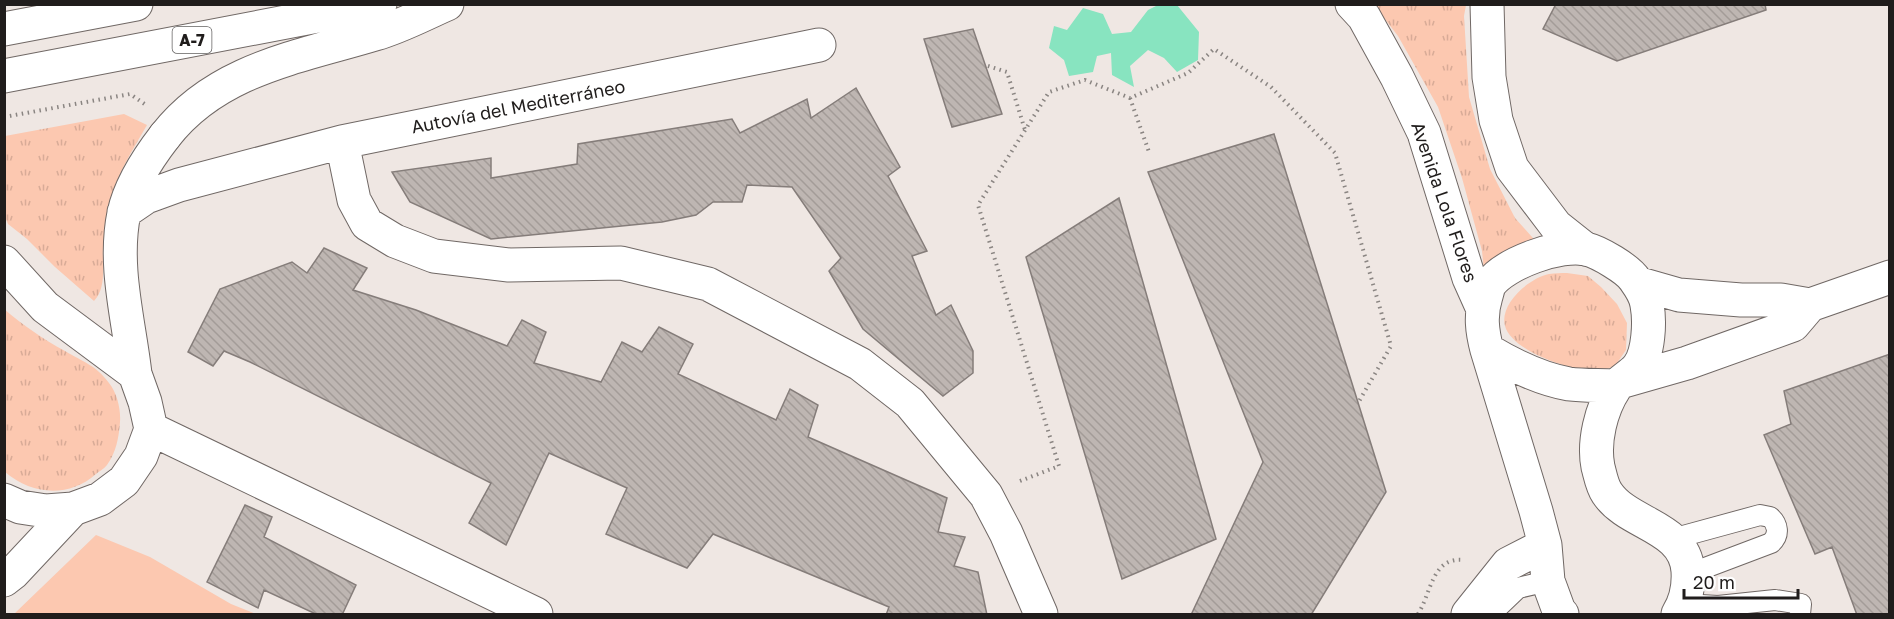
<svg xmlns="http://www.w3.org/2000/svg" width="1894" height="619" font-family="'Golos Text',sans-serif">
<defs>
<pattern id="grass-tufts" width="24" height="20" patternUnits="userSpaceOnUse" patternTransform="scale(1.5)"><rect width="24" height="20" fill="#fcc8b0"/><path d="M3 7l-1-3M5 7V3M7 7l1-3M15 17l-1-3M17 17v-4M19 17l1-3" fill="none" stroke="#d8ab97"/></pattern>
<pattern id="building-back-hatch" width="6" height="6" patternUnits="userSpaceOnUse" patternTransform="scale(1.5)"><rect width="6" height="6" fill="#beb6b2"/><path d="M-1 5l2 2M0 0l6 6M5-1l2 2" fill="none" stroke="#a39c98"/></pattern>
</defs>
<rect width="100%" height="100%" fill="#efe7e3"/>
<path fill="url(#grass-tufts)" d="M1374,5h92l-2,11 5,81 21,72 25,49 25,28 -56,25 -2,-20 -20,-73 -24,-71 -40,-71z
M124,114l23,11c-15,26 -31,51 -38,80 -3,13 -5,29 -6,42 -1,18 4,40 -9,54l-39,-34 -28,-28 -19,-15 -3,-7v-81z
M1567,273l21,3 13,11 16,17 10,19 -1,27 -11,16c-6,2 -15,5 -22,5 -24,-1 -81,-20 -88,-45 -6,-22 24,-48 44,-52 6,-1 12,-1 18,-1z
M4,309c19,16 39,30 61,42 18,11 31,14 44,32 8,10 12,26 11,39 -1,15 -4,31 -13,43 -3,4 -8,6 -11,9 -27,24 -64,21 -91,-2z"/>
<path fill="#fcc8b0" d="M96,535l54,22 81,47 25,10h-242z"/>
<path fill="#88e4c0" d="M1158,5h19l22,27 -1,28 -21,12 -13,-14 -16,-8 -18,16 4,21 -22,-12 -1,-22 -14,3 -4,16 -24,4 -5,-16 -15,-12 5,-22 13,4 16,-22 20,6 9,20 19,-2 17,-22z"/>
<path fill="url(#building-back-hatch)" stroke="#857d7a" stroke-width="1.5" d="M1556,4h209l1,6 -149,51 -74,-32z
M973,29l29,85 -50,13 -28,-88z
M856,88l44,79 -12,9 39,75 -15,5 24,59 15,-10 22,46v22l-30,23 -80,-67 -34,-58 12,-13 -49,-71 -45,-2 -5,17h-29l-17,13 -34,7 -171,17 -81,-37 -18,-30 99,-14v20l86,-14 1,-20 154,-25 8,14 67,-34 4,19z
M1274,134l112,358 -75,123h-120l72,-153 -115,-290z
M1119,198l97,341 -94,40 -96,-322z
M324,248l43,20 -14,22 63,20 91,36 15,-26 24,12 -12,31 67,19 21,-40 20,10 17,-25 34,17 -15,30 98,46 14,-31 28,16 -10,32 139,61 -9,34 27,5 -11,29 24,6 9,43h-101l3,-8 -176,-73 -26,34 -81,-34 21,-46 -78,-35 -43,92 -37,-22 22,-40 -241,-121 -26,-11 -11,15 -25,-14 32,-63 72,-27 15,11z
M1890,354v261h-33l-25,-68 -17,7 -51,-119 27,-11 -7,-33z
M245,505l27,12 -8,20 92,48 -14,30h-24l-54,-25 -6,18 -51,-26z"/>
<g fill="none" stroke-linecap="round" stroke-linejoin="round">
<g stroke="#706865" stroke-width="22">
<path id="lane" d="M1672,539l88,-24 10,2c8,7 10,18 1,26l-82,31
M1684,604l34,2 57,-6 26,4 -1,10
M1493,614l2,-4 23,-22 30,-7"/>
</g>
<g stroke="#706865" stroke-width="35">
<path id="street" d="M1352,4l12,13 33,60 27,56 45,145 13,29
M342,142l12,58 13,24 28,17 39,15 75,9 112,-2 87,21 152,80 50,39 76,92 20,38 35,81
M124,212l22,-15 33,-12 163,-43 477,-97
M4,262l41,45 90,67 10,28 6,27 -10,27 -17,25 -24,18 -27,10 -27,2 -26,-4 -16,-7
M1637,283l42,12 62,5h40l29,5
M1810,305l80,-28
M1487,350l49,161 9,34 3,36 11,30 3,3
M135,374c-6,-53 -22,-108 -11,-161 6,-28 24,-55 41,-77
M1624,381l63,-18 106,-38 17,-20
M1616,386c-15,-1 -32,0 -47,-2 -29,-5 -57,-19 -82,-34 -5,-19 -7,-35 -1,-54 1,-3 2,-9 4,-12 15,-21 71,-41 96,-35 13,3 42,20 49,31 5,7 11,17 12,25 3,16 2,48 -9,62 -6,8 -18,13 -23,21 -14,21 -22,54 -17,79 2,7 4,19 9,26 21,32 78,33 81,78 1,16 -2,30 -10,43
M151,429l385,185
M4,580l9,-7 60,-64
M1468,614l40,-50 37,-19"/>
</g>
<g stroke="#706865" stroke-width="35">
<path id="highway" d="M1487,4l2,73 7,43 16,48 44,58 29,23
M4,29l132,-25
M4,76l376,-72
M165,136c52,-67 134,-79 210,-102 25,-7 49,-20 72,-30"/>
</g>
<path stroke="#8a8582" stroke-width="4" stroke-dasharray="1.5 4.5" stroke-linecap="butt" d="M988,66l19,6 18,58
M1130,98l19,54
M4,117l126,-23 16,11
M1020,481l39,-15 -81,-261 71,-113 36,-12 45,18 58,-25 26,-24 57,38 64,66 56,193 -33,57
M1418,614c13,-20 14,-58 46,-54"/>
<use href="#lane" stroke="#fff" stroke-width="20"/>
<use href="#street" stroke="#fff" stroke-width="33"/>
<use href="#highway" stroke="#fff" stroke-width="33"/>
</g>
<g text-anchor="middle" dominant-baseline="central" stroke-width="4.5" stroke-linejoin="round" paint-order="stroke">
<rect fill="#fff" stroke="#636160" stroke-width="1.5" x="172.5" y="27" width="39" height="26" rx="4.5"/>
<g font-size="16" font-weight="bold" fill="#201d1c">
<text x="192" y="40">A-7</text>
</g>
<g font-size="18" fill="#201d1c" stroke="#fff">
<text transform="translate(518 106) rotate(-11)">Autovía del Mediterráneo</text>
<text transform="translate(1445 202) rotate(71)">Avenida Lola Flores</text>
</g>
</g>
<rect width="1894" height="619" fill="none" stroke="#201d1c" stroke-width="12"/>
<path d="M1684 589v9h114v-9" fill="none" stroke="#201d1c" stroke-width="3"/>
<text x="1693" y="589" font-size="18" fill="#201d1c" stroke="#ffffff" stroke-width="4.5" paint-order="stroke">20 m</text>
</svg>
